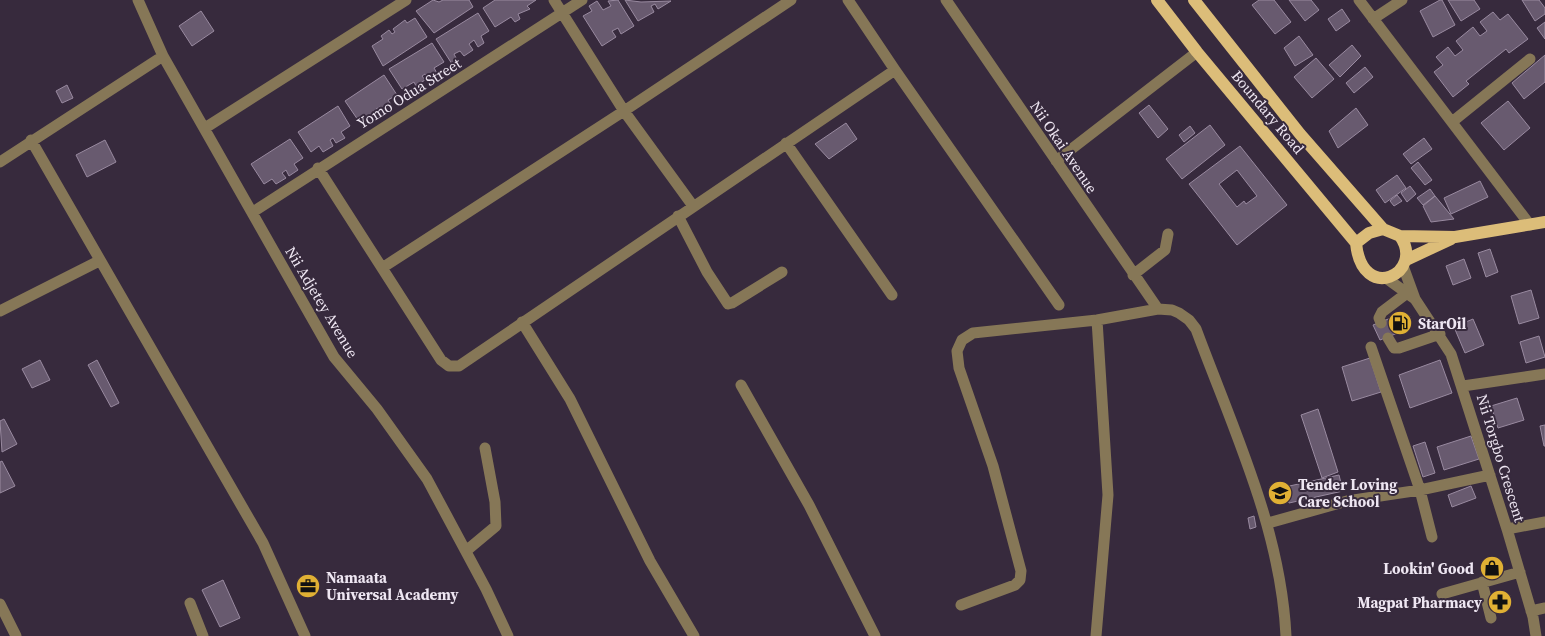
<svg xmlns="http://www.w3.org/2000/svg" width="1545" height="636" font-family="'Source Serif 4',serif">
<rect width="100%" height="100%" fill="#372a3d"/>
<path fill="#685a6f" stroke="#998aa0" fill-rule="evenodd" d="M433,0l6,2 4,-2h26l4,7 -39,26 -18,-22z
M495,0h41l-9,6 3,3 -12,5 2,5 -5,3 -4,-5 -16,10 -12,-19z
M618,0l16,26 -13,8 -3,-6 -6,3 4,6 -14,9 -19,-30 9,-5 -3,-5 8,-5 6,9 8,-4 -3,-5z
M625,0l16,2 30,-1 -13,8 -3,-5 -4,2 3,6 -16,9z
M1259,0h15l17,22 -16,12 -23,-29z
M1289,0h22l8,10 -14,11z
M1440,0h2l13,25 -22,12 -13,-26z
M1448,0h26l6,9 -19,12z
M1522,0h17l6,8v6l-10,7z
M1342,9l8,12 -14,10 -8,-12z
M201,11l13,20 -22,15 -13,-20z
M1493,12l7,8 8,-6 20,25 -19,14 -3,-4 -40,32 3,3 -16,13 -19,-25 9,-7 -7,-8 12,-10 7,9 8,-6 -7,-9 17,-14 7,9 7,-5 -7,-9z
M478,13l11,18 -8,5 3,7 -6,4 -4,-7 -5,4 4,6 -9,6 -4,-5 -6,3 3,6 -5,4 -16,-25z
M415,18l12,19 -44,29 -11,-20 11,-7 -2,-3 8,-6 3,4 3,-2 -2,-3 12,-9 2,3z
M1545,22v17l-8,-11z
M1299,36l14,19 -18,11 -11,-18z
M432,43l12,19 -10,6 3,5 -9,5 -3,-4 -3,2 3,4 -9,6 -2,-4 -12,7 -13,-20z
M1352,45l9,11 -21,21 -11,-12z
M1545,55v27l-21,17 -12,-16z
M1316,58l18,21 -22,19 -18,-21z
M1365,67l8,10 -19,16 -8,-10z
M384,75l13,20 -9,5 4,6 -9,6 -3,-5 -4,2 4,5 -10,7 -4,-6 -8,5 -13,-19z
M67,85l6,13 -11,5 -6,-12z
M1508,101l22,27 -26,22 -23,-27z
M1149,105l19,24 -10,9 -19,-25z
M338,106l12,20 -9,6 4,6 -9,5 -3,-5 -3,2 3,6 -10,6 -4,-6 -8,6 -13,-20z
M1356,108l12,17 -30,23 -9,-17z
M846,123l11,16 -28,20 -14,-15z
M1210,125l15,20 -43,34 -16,-20z
M1190,126l5,7 -11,9 -5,-7z
M1424,138l8,11 -21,15 -8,-10z
M290,139l13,19 -9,6 4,6 -9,6 -3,-6 -4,3 4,5 -10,6 -4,-5 -8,5 -13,-20z
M105,140l11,22 -29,15 -11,-22z
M1240,146l47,59 -50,40 -48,-61zM1237,170l20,26 -11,8 -2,-3 -7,6 -18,-23z
M1418,162l14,18 -7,5 -14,-17z
M1397,175l9,13 -21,15 -9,-13z
M1480,181l8,16 -37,17 -7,-16z
M1410,186l6,8 -9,8 -6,-9z
M1430,189l5,7 -12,9 -6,-7z
M1397,195l5,6 -8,5 -4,-5z
M1435,196l19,23 -23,3 -8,-16z
M1490,249l8,23 -12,5 -8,-24z
M1464,259l7,19 -18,7 -7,-19z
M1531,290l8,28 -20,6 -8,-28z
M1396,316l7,15 -23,9 -7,-15z
M1473,319l11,26 -19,8 -11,-26z
M1539,336l6,21 -19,6 -6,-21z
M1370,358l11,34 -29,9 -10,-34z
M40,360l10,20 -18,8 -10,-19z
M97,360l22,43 -8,4 -23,-42z
M1440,360l12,33 -42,15 -11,-33z
M1517,398l7,22 -26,8 -7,-22z
M1318,409l20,63 -16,6 -21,-63z
M4,419l13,25 -15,8 -2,-31z
M1545,425v21h-1l-4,-20z
M1471,436l8,23 -35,11 -7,-23z
M1425,442l10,31 -12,4 -10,-31z
M2,461l13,25 -15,7v-31z
M1339,475l4,16 -54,12 -4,-16z
M1471,486l5,12 -24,9 -4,-12z
M1254,516l2,11 -6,2 -2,-11z
M223,580l17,38 -20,9 -18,-37z"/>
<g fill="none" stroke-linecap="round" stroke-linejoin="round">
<path stroke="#867757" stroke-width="11" d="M138,0l25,56 171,301 43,52 50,70 59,110 22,47
M554,0l70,111 69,95
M848,0l47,70 164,235
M946,0l212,309
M1359,0l171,225
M1373,19l29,-19
M1452,122l78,-63
M205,128l201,-128
M31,140l232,403 42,93
M786,143l106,152
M1056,161l141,-109
M0,162l163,-106
M318,168l123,192 8,6h10l436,-296
M253,212l329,-212
M678,216l29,56 21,32 4,-1 50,-31
M1403,266l12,33
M382,268l242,-157 167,-111
M1133,275l32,-25 3,-16
M1386,278l29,21 36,55 56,175 26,88 3,19
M0,311l99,-50
M522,322l48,77 80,162 44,75
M1381,323l-2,-5 3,-6 25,-19
M1388,338l6,10h5l41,-14
M1371,347l49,143 12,47
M741,385l68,120 66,131
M1463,386l82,-12
M1268,523l79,-22 73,-11 70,-15
M1507,529l38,-7
M466,551l30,-25 -1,-24 -10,-54
M1482,582l9,36
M1442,594l78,-22
M190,603l13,33
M0,604l16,32
M961,605l54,-20 5,-5 1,-9 -28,-105 -34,-98 -2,-17 5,-11 11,-7 124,-13 61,-11 14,1 7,3 10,7 7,9c37,100 85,200 90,307
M1531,611l14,-3
M1096,636l12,-141 -11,-175"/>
<path stroke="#dcbd79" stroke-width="12" d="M1157,0l40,52 159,191
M1194,0l106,134 83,95
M1383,229l17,7c26,37 -38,69 -44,7l13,-10z
M1400,236l55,1 90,-15
M1406,260l45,-21"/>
</g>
<defs>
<g id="fuel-disc" transform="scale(1.25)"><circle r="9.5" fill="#e0b034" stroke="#372a3d"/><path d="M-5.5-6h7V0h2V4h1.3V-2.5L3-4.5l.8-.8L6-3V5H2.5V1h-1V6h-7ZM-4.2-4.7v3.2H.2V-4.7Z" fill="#111"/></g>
<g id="school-disc" transform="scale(1.25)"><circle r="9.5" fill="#e0b034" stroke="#372a3d"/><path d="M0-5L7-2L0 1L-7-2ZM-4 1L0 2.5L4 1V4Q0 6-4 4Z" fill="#111"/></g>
<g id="shop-disc" transform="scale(1.25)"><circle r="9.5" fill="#e0b034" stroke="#372a3d"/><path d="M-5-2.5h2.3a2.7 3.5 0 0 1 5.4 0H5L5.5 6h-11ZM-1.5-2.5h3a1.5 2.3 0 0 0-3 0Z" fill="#111"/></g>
<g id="office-disc" transform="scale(1.25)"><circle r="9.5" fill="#e0b034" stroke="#372a3d"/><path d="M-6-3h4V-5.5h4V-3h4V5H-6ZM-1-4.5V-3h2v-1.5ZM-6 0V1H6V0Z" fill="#111"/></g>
<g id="pharmacy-disc" transform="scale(1.25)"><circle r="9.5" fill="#e0b034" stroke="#372a3d"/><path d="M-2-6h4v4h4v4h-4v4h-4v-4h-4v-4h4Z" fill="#111"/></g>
</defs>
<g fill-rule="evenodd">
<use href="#fuel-disc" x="1400" y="323"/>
<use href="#school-disc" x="1280" y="493"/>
<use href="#shop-disc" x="1492" y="568"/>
<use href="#office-disc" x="308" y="586"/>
<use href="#pharmacy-disc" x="1500" y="602"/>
</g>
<g text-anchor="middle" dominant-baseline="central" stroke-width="4" stroke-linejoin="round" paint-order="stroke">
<g font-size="15" fill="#eee6f2" stroke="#372a3d">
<text transform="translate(409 93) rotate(-32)">Yomo Odua Street</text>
<text transform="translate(1268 112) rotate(50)">Boundary Road</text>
<text transform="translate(1064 147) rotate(56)">Nii Okai Avenue</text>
<text transform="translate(322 302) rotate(59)">Nii Adjetey Avenue</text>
<text transform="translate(1501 458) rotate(73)">Nii Torgbo Crescent</text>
</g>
<g font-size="15" font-weight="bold" fill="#eee6f2" stroke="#372a3d" text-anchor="start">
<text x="1418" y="323">StarOil</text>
<text x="1298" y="484">Tender Loving<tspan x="1298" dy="17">Care School</tspan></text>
<text x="1474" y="568" text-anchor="end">Lookin' Good</text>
<text x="326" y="577">Namaata<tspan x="326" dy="17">Universal Academy</tspan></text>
<text x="1482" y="602" text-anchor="end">Magpat Pharmacy</text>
</g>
</g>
</svg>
